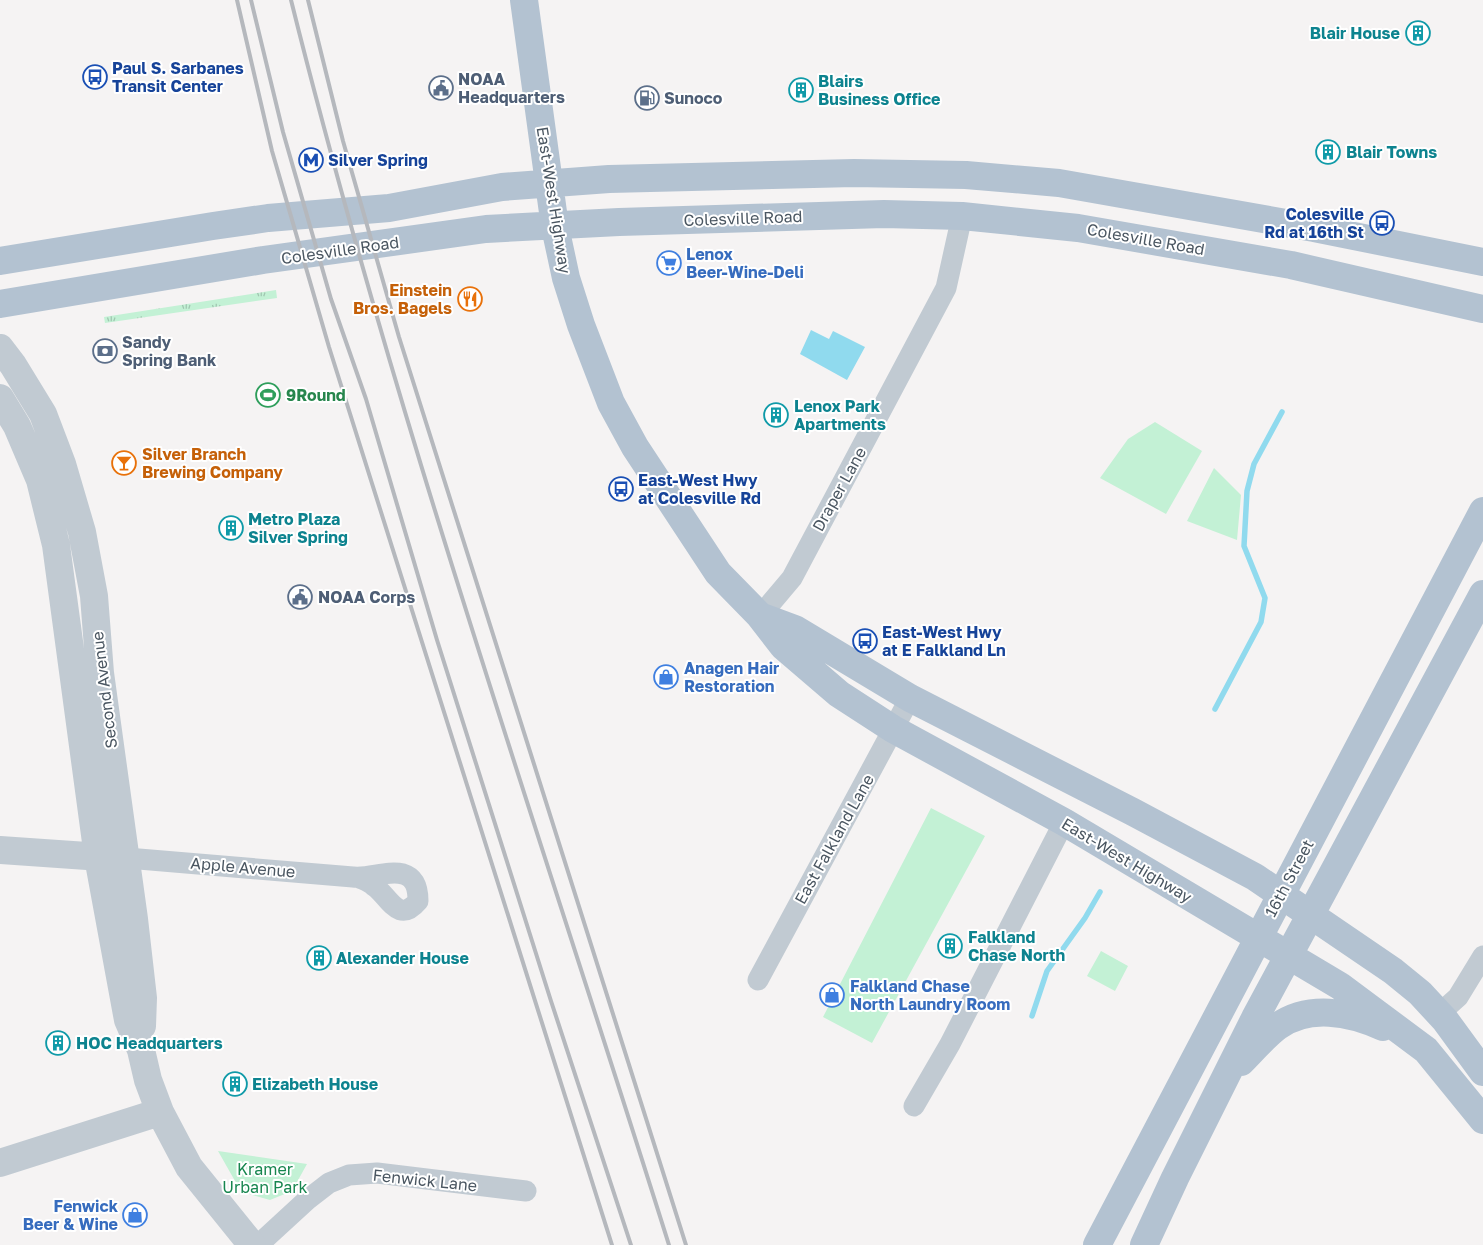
<svg xmlns="http://www.w3.org/2000/svg" width="1483" height="1245" font-family="'Golos Text',sans-serif">
<defs>
<pattern id="grass-tufts" width="24" height="20" patternUnits="userSpaceOnUse" patternTransform="scale(1.25)"><rect width="24" height="20" fill="#c3f1d5"/><path d="M3 7l-1-3M5 7V3M7 7l1-3M15 17l-1-3M17 17v-4M19 17l1-3" fill="none" stroke="#a0c6b0"/></pattern>
</defs>
<rect width="100%" height="100%" fill="#f5f3f3"/>
<path fill="url(#grass-tufts)" d="M276,290l1,8 -172,25 -1,-6z"/>
<path fill="#c3f1d5" d="M1155,422l47,29 -36,63 -66,-36 28,-39z
M1214,468l27,27 -4,45 -50,-19z
M931,808l54,28 -113,207 -49,-26z
M1101,951l27,15 -13,25 -28,-15z
M218,1151l89,13 -15,27 -22,9 -21,-6 -14,-13z"/>
<path fill="#90daee" d="M811,330l18,9 4,-8 32,16 -18,33 -47,-26z"/>
<g fill="none" stroke-linecap="round" stroke-linejoin="round">
<path stroke="#90daee" stroke-width="5.5" d="M1215,709l46,-87 4,-24 -21,-52 3,-55 7,-27 28,-52
M1032,1016l15,-45 38,-53 15,-26"/>
<path stroke="#c1cad2" stroke-width="21" d="M760,616l32,-38 154,-290 16,-72
M126,858c76,6 152,13 227,19 16,2 34,-7 50,-3 13,4 15,15 15,27 -20,24 -29,-5 -44,-15 -4,-4 -10,-6 -14,-8
M758,980l152,-282
M1439,1014l19,-17 25,-41
M914,1106l36,-62 114,-222
M258,1245l49,-45 22,-17 20,-8 28,-2 149,18"/>
<path stroke="#c1cad2" stroke-width="28" d="M0,348l13,17 30,49 19,50 20,68 12,64 6,77 34,246 9,79 -1,28
M0,398l17,28 23,54 16,65 42,312 30,163 13,30 7,30 12,32 29,55 63,78
M0,850l116,8
M0,1163l160,-51"/>
<path stroke="#b3c2d1" stroke-width="28" d="M524,0l31,227 11,51 15,47 30,78 24,44 83,126 41,42 24,31 56,48 54,35 171,93 276,164 86,64 57,70
M0,261l213,-35 55,-8 121,-10 113,-21 107,-8 245,-6 112,2 93,8 255,45 169,34
M0,304l263,-44 223,-31 133,-7 265,-8 78,2 116,12 213,37 192,44
M760,616l35,13 115,69 223,114 122,65 138,94 27,22 25,27 38,52
M1241,1062c11,-11 23,-25 36,-35 31,-23 73,-15 106,0
M1097,1245l386,-734
M1144,1245l31,-67 80,-160 228,-424"/>
<path stroke="#b5b8bd" stroke-width="4" d="M237,0l35,151 57,196 283,898
M251,0l32,132 48,167 35,100 71,241 114,361 80,244
M291,0c105,421 248,831 378,1245
M308,0l35,141 56,196 287,908"/>
</g>
<defs>
<g id="building-ring" transform="scale(1.25)"><circle r="9.5" fill="#fff" stroke="#0f9aa8" stroke-width="1.5"/><path d="M-4-6H4V6H1V3H-1V6H-4ZM-2.5-4.3h1.7v1.8h-1.7ZM.8-4.3h1.7v1.8H.8ZM-2.5-1h1.7V.8h-1.7ZM.8-1h1.7V.8H.8Z" fill="#0f9aa8"/></g>
<g id="bus-ring" transform="scale(1.25)"><circle r="9.5" fill="#fff" stroke="#1a4fb4" stroke-width="1.5"/><path d="M-5-6H5V4H4V6H2V4H-2V6H-4V4H-5ZM-3.5-4V0h7V-4ZM-3.5 1.2v1.5H-2V1.2ZM2 1.2v1.5H3.5V1.2Z" fill="#1a4fb4"/></g>
<g id="civic-ring" transform="scale(1.25)"><circle r="9.5" fill="#fff" stroke="#5c6f8a" stroke-width="1.5"/><path d="M-.6-6.5H3V-4.5H.6V-3L4-1V1h2V6H-6V1h2V-1L-.6-3ZM-1.2 2.5V6h2.4V2.5Z" fill="#5c6f8a"/></g>
<g id="fuel-ring" transform="scale(1.25)"><circle r="9.5" fill="#fff" stroke="#5c6f8a" stroke-width="1.5"/><path d="M-5.5-6h7V0h2V4h1.3V-2.5L3-4.5l.8-.8L6-3V5H2.5V1h-1V6h-7ZM-4.2-4.7v3.2H.2V-4.7Z" fill="#5c6f8a"/></g>
<g id="metro-ring" transform="scale(1.25)"><circle r="9.5" fill="#fff" stroke="#1a4fb4" stroke-width="1.5"/><path d="M-5.5 5V-5H-3L0 0L3-5H5.5V5H3V-.5L0 4L-3-.5V5Z" fill="#1a4fb4"/></g>
<g id="supermarket-ring" transform="scale(1.25)"><circle r="9.5" fill="#fff" stroke="#3f7fe0" stroke-width="1.5"/><path d="M-6-5.5h2.5l.6 2H6L4.5 2H-2.5L-4.4-4H-6ZM-1.5 3.2a1.3 1.3 0 1 0 .1 0ZM3 3.2a1.3 1.3 0 1 0 .1 0Z" fill="#3f7fe0"/></g>
<g id="restaurant-ring" transform="scale(1.25)"><circle r="9.5" fill="#fff" stroke="#e8710a" stroke-width="1.5"/><path d="M-5-6h1v4h1v-4h1v4h1v-4h1v5L-1.5 .5V6h-2V.5L-5-1ZM5-6V6H3V1.5H1.5Q1.5-4 5-6Z" fill="#e8710a"/></g>
<g id="bank-ring" transform="scale(1.25)"><circle r="9.5" fill="#fff" stroke="#5c6f8a" stroke-width="1.5"/><path d="M-6-4H6V4H-6ZM0-2.3a2.3 2.3 0 1 0 0 4.6a2.3 2.3 0 1 0 0-4.6Z" fill="#5c6f8a"/></g>
<g id="stadium-ring" transform="scale(1.25)"><circle r="9.5" fill="#fff" stroke="#2e9e5b" stroke-width="1.5"/><path d="M0-5a6.5 5 0 1 0 0 10a6.5 5 0 1 0 0-10ZM-3.5-1.8h7v3.6h-7Z" fill="#2e9e5b"/></g>
<g id="bar-ring" transform="scale(1.25)"><circle r="9.5" fill="#fff" stroke="#e8710a" stroke-width="1.5"/><path d="M-6-5H6L.8 .8V4.5H3.5V6h-7V4.5H-.8V.8Z" fill="#e8710a"/></g>
<g id="shop-ring" transform="scale(1.25)"><circle r="9.5" fill="#fff" stroke="#3f7fe0" stroke-width="1.5"/><path d="M-5-2.5h2.3a2.7 3.5 0 0 1 5.4 0H5L5.5 6h-11ZM-1.5-2.5h3a1.5 2.3 0 0 0-3 0Z" fill="#3f7fe0"/></g>
</defs>
<g fill-rule="evenodd">
<use href="#building-ring" x="1418" y="33"/>
<use href="#bus-ring" x="95" y="77"/>
<use href="#civic-ring" x="441" y="88"/>
<use href="#building-ring" x="801" y="90"/>
<use href="#fuel-ring" x="647" y="98"/>
<use href="#building-ring" x="1328" y="152"/>
<use href="#metro-ring" x="311" y="160"/>
<use href="#bus-ring" x="1382" y="223"/>
<use href="#supermarket-ring" x="669" y="263"/>
<use href="#restaurant-ring" x="470" y="299"/>
<use href="#bank-ring" x="105" y="351"/>
<use href="#stadium-ring" x="268" y="395"/>
<use href="#building-ring" x="776" y="415"/>
<use href="#bar-ring" x="124" y="463"/>
<use href="#bus-ring" x="621" y="489"/>
<use href="#building-ring" x="231" y="528"/>
<use href="#civic-ring" x="300" y="597"/>
<use href="#bus-ring" x="865" y="641"/>
<use href="#shop-ring" x="666" y="677"/>
<use href="#building-ring" x="950" y="946"/>
<use href="#building-ring" x="319" y="958"/>
<use href="#shop-ring" x="832" y="995"/>
<use href="#building-ring" x="58" y="1043"/>
<use href="#building-ring" x="235" y="1084"/>
<use href="#shop-ring" x="135" y="1215"/>
</g>
<g text-anchor="middle" dominant-baseline="central" stroke-width="4" stroke-linejoin="round" paint-order="stroke">
<g font-size="16" font-weight="bold" fill="#0d838f" stroke="#fff" text-anchor="start">
<text x="1400" y="33" text-anchor="end">Blair House</text>
<text x="818" y="81">Blairs<tspan x="818" dy="18">Business Office</tspan></text>
<text x="1346" y="152">Blair Towns</text>
<text x="794" y="406">Lenox Park<tspan x="794" dy="18">Apartments</tspan></text>
<text x="248" y="519">Metro Plaza<tspan x="248" dy="18">Silver Spring</tspan></text>
<text x="968" y="937">Falkland<tspan x="968" dy="18">Chase North</tspan></text>
<text x="336" y="958">Alexander House</text>
<text x="76" y="1043">HOC Headquarters</text>
<text x="252" y="1084">Elizabeth House</text>
</g>
<g font-size="16" font-weight="bold" fill="#164399" stroke="#fff" text-anchor="start">
<text x="112" y="68">Paul S. Sarbanes<tspan x="112" dy="18">Transit Center</tspan></text>
<text x="328" y="160">Silver Spring</text>
<text x="1364" y="214" text-anchor="end">Colesville<tspan x="1364" dy="18">Rd at 16th St</tspan></text>
<text x="638" y="480">East-West Hwy<tspan x="638" dy="18">at Colesville Rd</tspan></text>
<text x="882" y="632">East-West Hwy<tspan x="882" dy="18">at E Falkland Ln</tspan></text>
</g>
<g font-size="16" font-weight="bold" fill="#4e5e75" stroke="#fff" text-anchor="start">
<text x="458" y="79">NOAA<tspan x="458" dy="18">Headquarters</tspan></text>
<text x="664" y="98">Sunoco</text>
<text x="122" y="342">Sandy<tspan x="122" dy="18">Spring Bank</tspan></text>
<text x="318" y="597">NOAA Corps</text>
</g>
<g font-size="16" fill="#4a5661" stroke="#fff">
<text transform="translate(554 200) rotate(81)">East-West Highway</text>
<text transform="translate(743 218) rotate(-2)">Colesville Road</text>
<text transform="translate(1146 239) rotate(10)">Colesville Road</text>
<text transform="translate(340 250) rotate(-8)">Colesville Road</text>
<text transform="translate(839 489) rotate(-61)">Draper Lane</text>
<text transform="translate(104 690) rotate(-97)">Second Avenue</text>
<text transform="translate(834 839) rotate(-61)">East Falkland Lane</text>
<text transform="translate(1127 860) rotate(31)">East-West Highway</text>
<text transform="translate(243 867) rotate(5)">Apple Avenue</text>
<text transform="translate(1289 878) rotate(-62)">16th Street</text>
<text transform="translate(425 1180) rotate(6)">Fenwick Lane</text>
</g>
<g font-size="16" font-weight="bold" fill="#366cbe" stroke="#fff" text-anchor="start">
<text x="686" y="254">Lenox<tspan x="686" dy="18">Beer-Wine-Deli</tspan></text>
<text x="684" y="668">Anagen Hair<tspan x="684" dy="18">Restoration</tspan></text>
<text x="850" y="986">Falkland Chase<tspan x="850" dy="18">North Laundry Room</tspan></text>
<text x="118" y="1206" text-anchor="end">Fenwick<tspan x="118" dy="18">Beer &amp; Wine</tspan></text>
</g>
<g font-size="16" font-weight="bold" fill="#c56008" stroke="#fff" text-anchor="end">
<text x="452" y="290">Einstein<tspan x="452" dy="18">Bros. Bagels</tspan></text>
<text x="142" y="454" text-anchor="start">Silver Branch<tspan x="142" dy="18">Brewing Company</tspan></text>
</g>
<g font-size="16" font-weight="bold" fill="#27864d" stroke="#fff" text-anchor="start">
<text x="286" y="395">9Round</text>
</g>
<g font-size="16" fill="#17864f" stroke="#fff">
<text x="265" y="1169">Kramer<tspan x="265" dy="18">Urban Park</tspan></text>
</g>
</g>
</svg>
